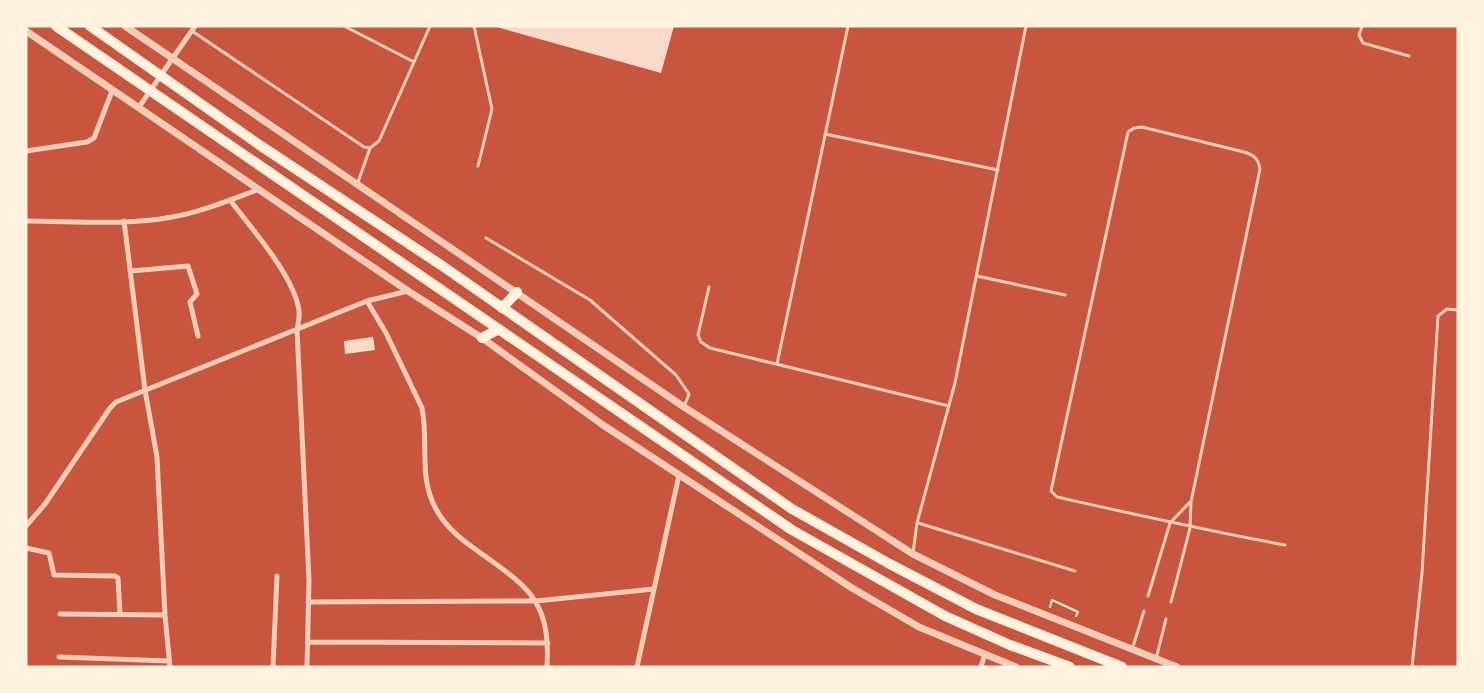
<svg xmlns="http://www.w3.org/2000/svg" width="1484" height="693" font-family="'DejaVu Sans',sans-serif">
<rect width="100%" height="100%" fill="#c8553d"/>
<path fill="#f7dbc8" d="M493,26h181l-13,47z
M373,337l2,13 -30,4 -1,-13z"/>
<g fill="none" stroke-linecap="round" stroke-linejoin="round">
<path stroke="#fff3e0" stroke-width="2" d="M1050,607l2,-7 26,12 -2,4"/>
<path stroke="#f1ccb7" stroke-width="3" d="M344,26l70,36
M474,26l18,83 -14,57
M1362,26l-3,9 4,8 46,13
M192,31l172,116 6,1 9,-7 51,-115
M825,134l173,36
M357,185l13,-37
M486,238l104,62 86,75 13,19 -5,13
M977,276l88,19
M709,287l-11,48 3,7 9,6 239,58
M777,364l71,-338
M918,523l157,48
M913,553l4,-30 38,-140 71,-357
M1148,596l22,-73 20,-21
M1171,602l19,-74 1,-26 69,-333c-2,-11 -6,-14 -16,-17l-102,-25 -8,1 -6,4 -77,359 6,6c76,17 151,34 228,48
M1132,650l12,-39
M1156,659l10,-40
M1412,667l10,-94 16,-257 9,-7 11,1"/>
<path stroke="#f1ccb7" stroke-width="5" d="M139,107l56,-81
M26,151l61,-9 7,-4 18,-47
M230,200c21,28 65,77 69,111 1,6 -1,13 -2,19l12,250 -2,87
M26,221c48,0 99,5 146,-4 30,-5 60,-18 88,-28
M124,221l21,169 12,67 8,158 5,52
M131,271l57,-5 9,28 -7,8 8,34
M367,301l19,32 36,75c7,34 -4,69 14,101 9,17 23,29 39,40 51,37 76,49 72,118
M26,526l19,-22 65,-96 6,-6 251,-101 41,-10
M26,548l23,5 5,22 61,1 3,2 2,37
M308,602l228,-1 118,-12
M60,614l105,1
M308,642l240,1
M59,657l110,4
M273,667l4,-91
M637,667l42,-192
M981,667l4,-13"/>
<path stroke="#f1ccb7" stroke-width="7" d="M125,26l559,381 229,147 82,41 182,72
M26,31l382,260 74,47 121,87 249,163 67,39 97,40"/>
<path stroke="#fff3e0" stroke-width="10" d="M56,26l736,504 153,86 65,29 60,22
M90,26l171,120 180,119 351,244 96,54 88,46 146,58
M502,308l15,-16
M482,338l17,-9"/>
</g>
<rect width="1484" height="693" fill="none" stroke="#fff3e0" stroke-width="55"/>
</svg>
